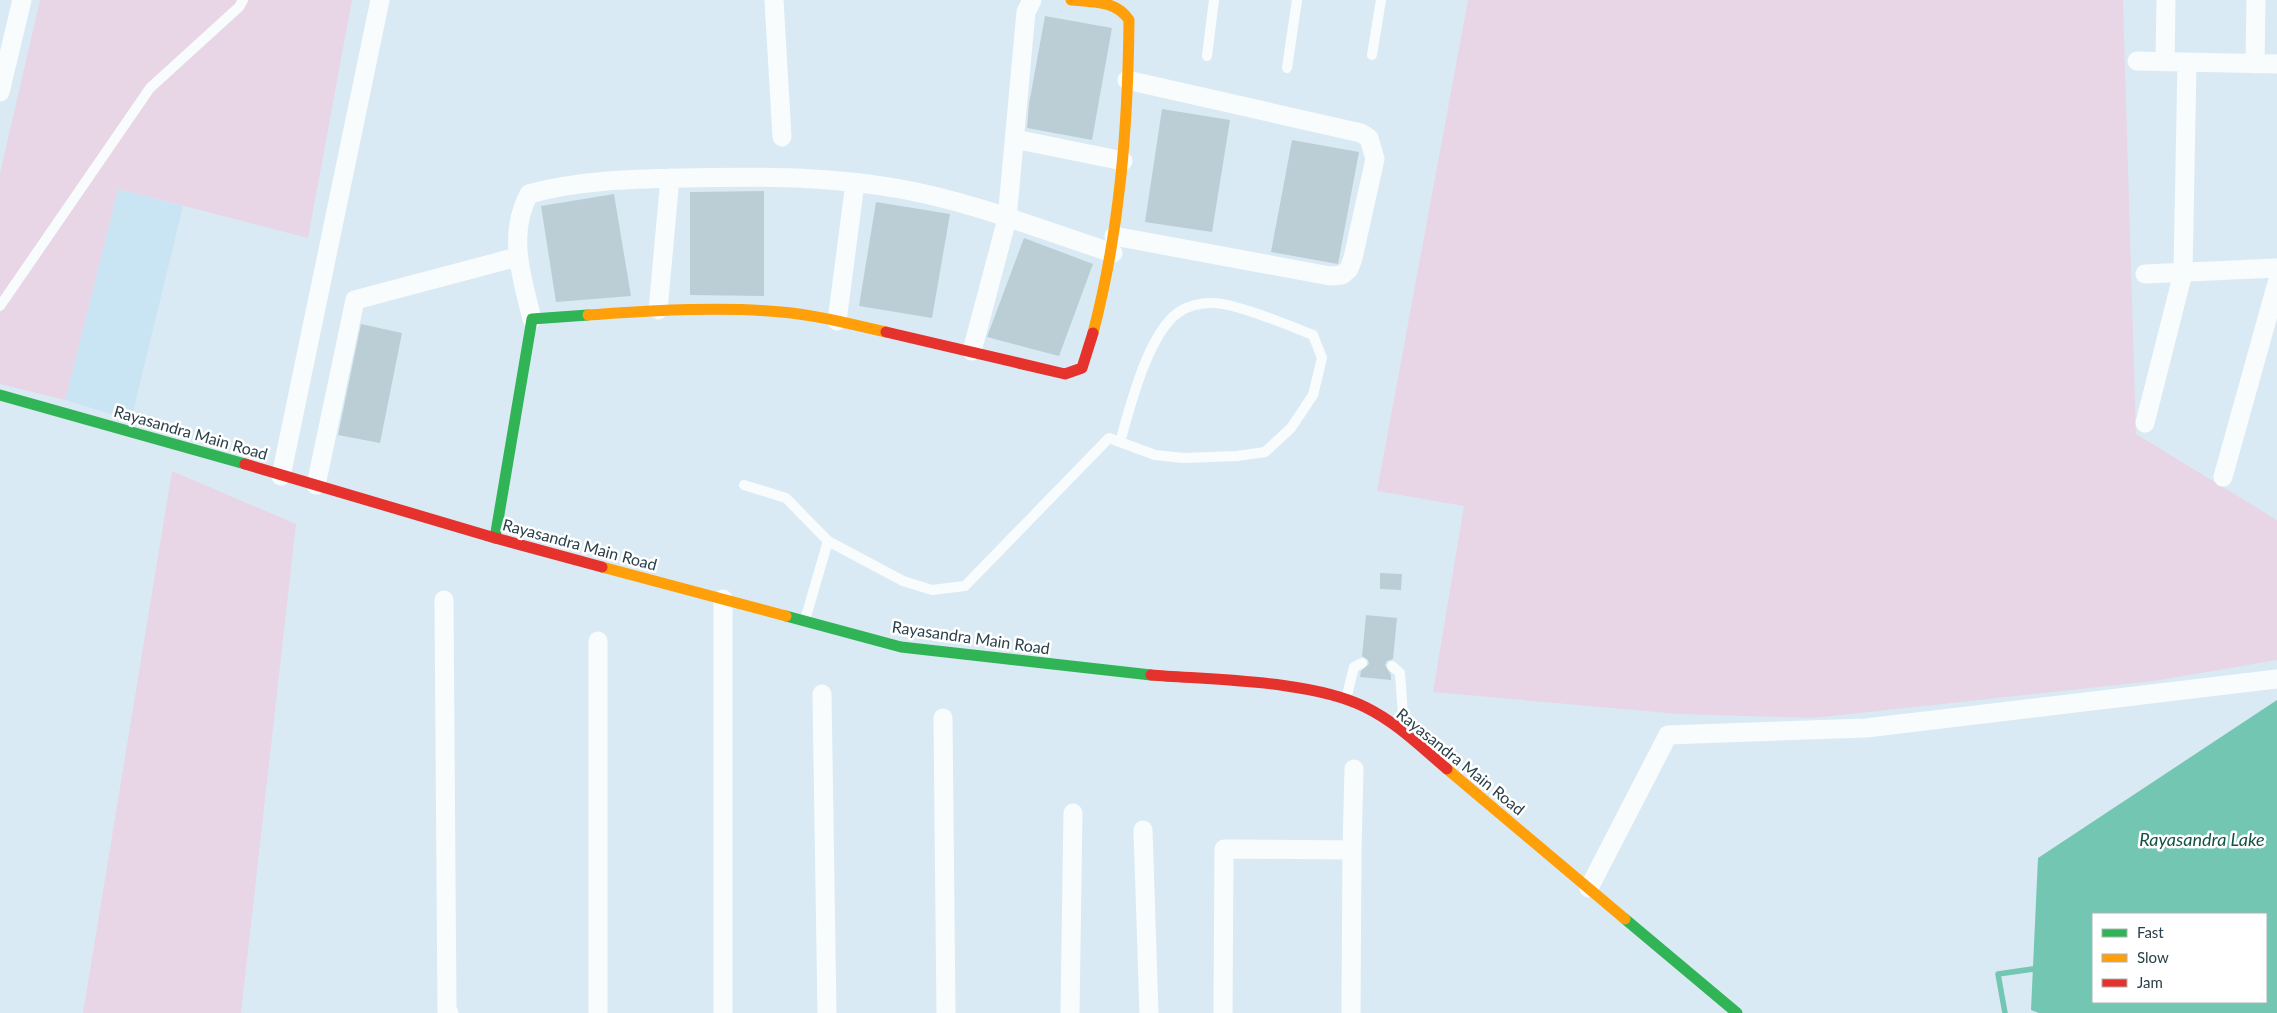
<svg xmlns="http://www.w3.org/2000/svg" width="2277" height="1013" font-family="Lato,sans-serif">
<rect width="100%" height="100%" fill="#daeaf4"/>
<path fill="#c9e4f3" d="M118,189l65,17 -52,214 -66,-20z"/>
<path fill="#e8d6e6" d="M40,0h312l-44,238 -190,-49 -53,211 -65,-16v-211z
M1468,0h655l13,434 141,86v140l-123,21 -340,37 -136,-4 -245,-22 31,-186 -87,-15z
M172,471l124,53 -55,489h-158z"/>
<path fill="#72c6b2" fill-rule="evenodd" d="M2277,700v313h-238l-8,-3 7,-152zM2093,914h173v88h-173z"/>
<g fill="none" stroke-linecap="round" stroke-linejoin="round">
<path stroke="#72c6b2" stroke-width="5.5" d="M2005,1013l-7,-39 42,-6"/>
</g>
<path fill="#bbced5" d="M1045,16l67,12 -20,112 -65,-12 2,-24z
M1162,109l68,11 -18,112 -67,-10z
M1292,140l67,12 -21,112 -67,-12z
M764,191v105l-74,-1v-103z
M614,194l17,102 -75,6 -15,-96z
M876,202l74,12 -18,104 -73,-12z
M1024,238l69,26 -34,92 -72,-19z
M361,324l41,9 -22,110 -42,-8z
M1380,573l22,1 -1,16 -21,-1z
M1366,615l31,3 -4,41 -6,2 -2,4 6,10v5l-31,-3 1,-6 8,-7 -1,-4 -6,-4z"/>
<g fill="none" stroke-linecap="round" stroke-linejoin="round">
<path stroke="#f9fcfd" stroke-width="10" d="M1372,55l9,-55
M1207,56l7,-56
M1287,68l10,-68
M0,306l150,-218 89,-81 4,-7
M744,485l42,13 42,43
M805,620l23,-79 75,40 29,9 33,-4 144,-148 46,17 29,3 53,-2 28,-4 26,-24 22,-33 9,-37 -9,-23c-22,-9 -80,-33 -101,-32 -11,0 -24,3 -33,9 -31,21 -49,95 -59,130
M1392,666l8,7 4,56
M1346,699l8,-32 8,-4"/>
<path stroke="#f9fcfd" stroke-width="19" d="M774,0l8,137
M2137,61l140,3
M2165,62l1,-62
M2255,64l1,-64
M0,92l22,-92
M1015,139l108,22
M1114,236l216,40 12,-1 7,-6 4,-11 22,-99 -6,-21 -8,-5 -234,-53
M2145,274l132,-6
M658,310l12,-132
M532,319c-10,-41 -25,-85 -3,-125 49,-14 104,-15 154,-16 81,-2 163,-2 242,16 63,14 126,39 188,59
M837,321l18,-138
M972,351l35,-132 19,-207 6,-12
M2145,423l38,-150 4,-210
M281,476l99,-476
M2223,477l54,-194
M316,485l39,-185 162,-43
M444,600l3,413h2
M598,641v372
M822,694l5,319
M943,718l3,295
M1143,830l6,183
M1589,888l79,-153 198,-7 411,-49
M723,1013v-414
M1070,1013l3,-200
M1223,1013l1,-164 128,1 2,-81
M1351,1013l1,-163"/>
<path stroke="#30b455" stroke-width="11" d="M0,395l245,69
M495,538l37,-219 56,-4
M786,616l115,31 250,28
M1625,919l112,94"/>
<path stroke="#ff9f0a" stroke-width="11" d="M1071,0c21,2 45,0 58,20 -1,106 -9,210 -36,313
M588,315c62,-4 131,-9 193,-3 35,3 70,12 105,20
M602,567l184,49
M1447,769l178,150"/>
<path stroke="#e5322d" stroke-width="11" d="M886,332l179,42 17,-6 11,-35
M245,464l250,74 107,29
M1151,675c61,5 160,5 214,32 31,15 56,40 82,62"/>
</g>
<g text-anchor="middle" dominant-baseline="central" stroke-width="5" stroke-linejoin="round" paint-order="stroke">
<g font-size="16" fill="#2a404a" stroke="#fff">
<text transform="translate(191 432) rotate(16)">Rayasandra Main Road</text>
<text transform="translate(580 544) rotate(15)">Rayasandra Main Road</text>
<text transform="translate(971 637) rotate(8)">Rayasandra Main Road</text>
<text transform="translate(1461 761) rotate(39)">Rayasandra Main Road</text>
</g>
<g font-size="18" font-style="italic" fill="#155342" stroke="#fff">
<text x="2202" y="839">Rayasandra Lake</text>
</g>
</g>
<rect x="2092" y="913" width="175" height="90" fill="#ffffff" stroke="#aab3b7"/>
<rect x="2102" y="929" width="25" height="8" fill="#30b455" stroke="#aab3b7"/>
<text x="2137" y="938" font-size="15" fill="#2a404a">Fast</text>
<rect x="2102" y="954" width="25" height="8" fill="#ff9f0a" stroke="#aab3b7"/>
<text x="2137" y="963" font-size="15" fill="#2a404a">Slow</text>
<rect x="2102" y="979" width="25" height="8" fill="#e5322d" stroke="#aab3b7"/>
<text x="2137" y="988" font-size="15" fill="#2a404a">Jam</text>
</svg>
